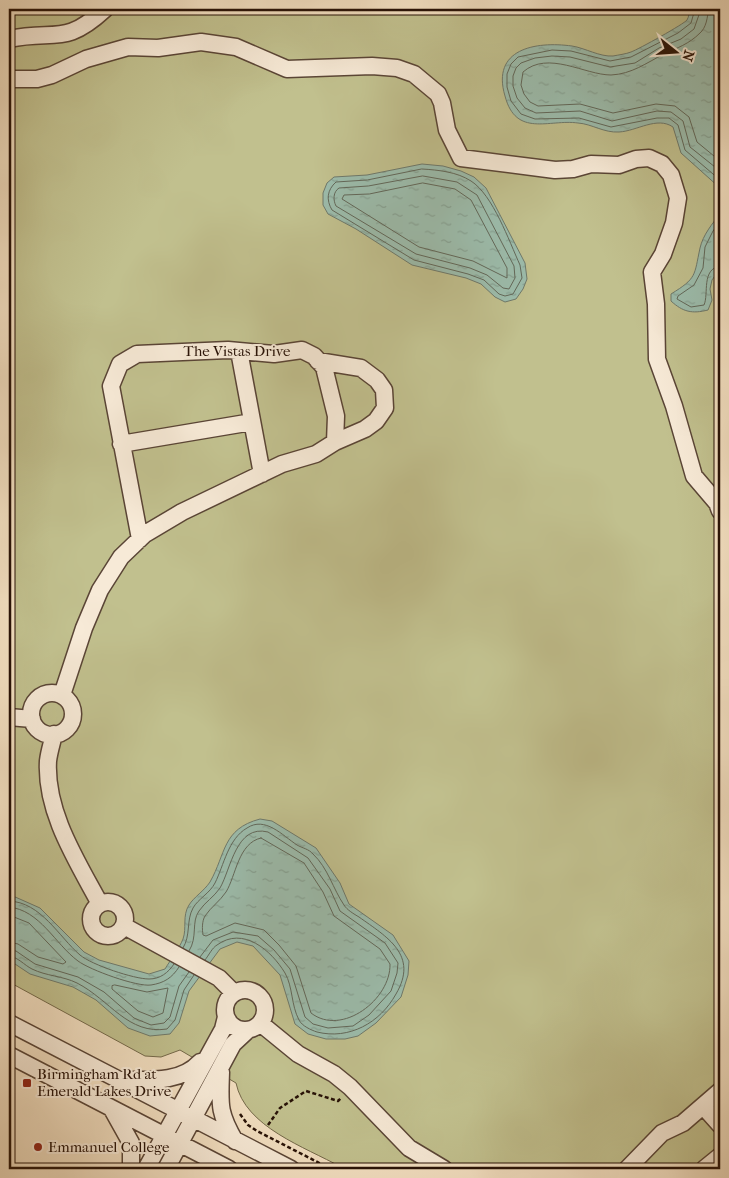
<svg xmlns="http://www.w3.org/2000/svg" width="729" height="1178" font-family="'IM FELL French Canon',serif">
<defs>
<pattern id="water-ripples" width="26" height="14" patternUnits="userSpaceOnUse" patternTransform="scale(1.25)"><rect width="26" height="14" fill="#9cbdad"/><path d="M2 4q2-2 4 0t4 0M15 11q2-2 4 0t4 0" fill="none" stroke="#86a193"/></pattern>
</defs>
<rect width="100%" height="100%" fill="#f2dfc1"/>
<filter id="stains"><feTurbulence type="fractalNoise" baseFrequency=".004" numOctaves="4"/><feColorMatrix values="0 0 0 0 .2 0 0 0 0 .09 0 0 0 0 .02 0 0 0 .5 -.17"/></filter>
<radialGradient id="worn" r=".72"><stop offset=".6" stop-color="#630" stop-opacity="0"/><stop offset="1" stop-color="#630" stop-opacity=".3"/></radialGradient>
<path fill="#c1c08e" stroke="#74694a" d="M9,9h711v1160h-369l-10,-2c-36,-20 -96,-40 -105,-84l-56,-33 -19,7 -16,-1 -136,-74z"/>
<path fill="url(#water-ripples)" stroke="#6e796b" d="M690,9h30v179l-39,-35 -8,-26c-16,-11 -36,4 -54,5 -15,1 -27,-8 -41,-9 -29,-4 -62,15 -73,-27 -14,-47 30,-55 67,-50 13,2 28,11 41,10 5,-1 13,-2 18,-4 8,-3 53,-28 56,-32 2,-3 2,-8 3,-11z
M422,164l21,2 18,5 13,6 12,11 39,75 2,16 -4,10 -7,10 -11,3 -10,-5 -14,-13 -15,-6 -54,-13 -56,-36 -28,-15 -5,-9v-12l4,-10 7,-6 33,-2z
M720,214v55l-8,11 -2,9 2,11 -4,10c-16,4 -25,2 -37,-9v-7c26,-16 23,-18 29,-46 3,-13 12,-24 20,-34z
M260,819l12,2 44,27 24,35 9,21 44,31 16,26 -1,14 -7,22 -25,26 -18,13 -13,3h-19l-18,-5 -13,-10 -15,-49 -27,-29 -16,-4 -17,7 -31,42 -10,32 -9,11 -20,2 -22,-8 -32,-28 -23,-13 -43,-13 -21,-14v-64h4l27,12 44,44 15,8 50,14 16,-5c6,-10 14,-20 18,-30 4,-11 -1,-23 6,-34 5,-8 15,-14 21,-23 16,-28 12,-53 50,-63z"/>
<g fill="none" stroke-linecap="round" stroke-linejoin="round">
<path stroke="#62685a" stroke-width="1" d="M695,9l-4,14 -13,10 -47,24 -21,4 -39,-10 -19,-1 -34,7 -7,7 -4,10v13l4,14 10,13 14,5 44,-1 32,9 46,-9h12l9,7 7,25 35,30
M701,9l-7,20 -13,10 -22,9 -24,15 -25,4 -40,-10 -18,-1 -17,2 -14,5 -5,5 -3,8v10l4,12 8,10 11,5 44,-2 32,10 45,-10 14,1 12,9 7,26 30,24
M708,9c0,8 -2,19 -8,24 -11,11 -23,15 -36,21 -18,9 -32,20 -53,21 -26,0 -63,-25 -88,-3l-2,13 3,9 6,8 8,4 42,-2 33,9 43,-9 19,2 14,11 8,25 23,19
M422,169c17,1 35,3 49,12 22,14 38,60 49,84l2,13 -9,16 -8,2 -6,-2 -15,-14 -16,-6 -54,-14 -82,-50c-6,-10 -5,-20 4,-28l31,-2z
M423,176l34,6 20,13 37,71 1,12 -6,11 -6,-1 -16,-13 -17,-7 -54,-14 -80,-48c-3,-6 -3,-14 3,-18l29,-2z
M423,183l32,6 16,11 36,68v10l-34,-17 -54,-14 -77,-48 2,-4 25,-1z
M720,222l-7,9 -8,16 -2,21 -9,17 -16,11 -1,3 14,8 13,-2c5,-11 -3,-36 16,-39
M261,838l43,25 19,29 11,24 46,33 10,15c1,35 -48,73 -79,49l-15,-47 -17,-21 -15,-15 -29,-7 -29,13 -3,-1c-1,-6 -1,-14 2,-19 6,-9 15,-15 21,-24 10,-16 12,-49 35,-54z
M9,901c32,1 50,36 71,54 12,10 54,24 69,24 11,0 19,-6 25,-15
M9,907c31,3 46,37 69,54 12,9 59,26 73,24 13,-2 21,-7 28,-18
M9,915l20,8 37,39 -3,2 -25,-7 -20,-13 -9,-2
M183,948c8,-13 3,-27 10,-40 5,-9 17,-15 22,-25 9,-18 13,-44 32,-55 18,-12 35,7 50,17 5,3 12,4 16,9 15,14 20,35 31,51 3,5 10,9 15,12 28,20 60,38 37,77 -16,29 -47,46 -79,38 -6,-2 -15,-6 -18,-12 -8,-15 -6,-33 -14,-47 -14,-23 -42,-47 -68,-28 -5,3 -8,10 -12,15
M9,950l7,1 19,13 43,13 26,15 30,26 17,7 13,-2 6,-6 9,-31 10,-14
M189,951c9,-14 2,-29 10,-40 6,-9 15,-14 21,-23 11,-19 16,-64 48,-56l40,26 22,31 10,22 45,32 13,20 -1,10 -6,18 -22,24 -16,11 -25,2 -15,-4 -8,-7 -15,-48 -16,-19 -16,-14 -25,-4 -20,8 -13,17
M9,956c9,1 15,9 23,13 14,7 31,7 45,14 33,17 51,52 90,46l8,-9 9,-30 10,-15
M115,985l32,7 21,-4 -5,25 -10,4 -15,-6 -26,-22v-3z"/>
<g stroke="#5a4536" stroke-width="19">
<path id="minor" d="M9,39c46,-10 55,8 96,-30
M9,79h28l15,-4 34,-16 42,-12 30,1 43,-6 35,5 51,22 85,-3 25,2 17,6 24,20 4,9 5,27 14,28 94,12 18,-1 18,-5 28,1 17,-6 13,-1 13,6 9,11 7,23 -4,25 -11,31 -11,18 4,32 1,55 17,47 20,70 23,27 3,8
M239,351l23,123
M121,444l131,-22
M140,539l-29,-153 9,-22 17,-10 91,-4 46,4 28,-4 12,6 10,11 12,49 -1,26
M31 714a21 21 0 1 1 42 0a21 21 0 1 1-42 0Z
M62,695l22,-67 16,-38 21,-33 24,-23 37,-22 100,-48 34,-10 19,-12 30,-13 11,-8 9,-13 -1,-18 -7,-10 -16,-12 -43,-7
M9,717l23,2
M54,734c-2,9 -5,18 -6,27 -3,51 29,100 52,143
M91 919a17 17 0 1 1 34 0a17 17 0 1 1-34 0Z
M124,926l95,52 15,15
M225 1010a20 20 0 1 1 40 0a20 20 0 1 1-40 0Z
M9,1023l282,146
M260,1023l38,31 36,20 16,13 59,61 35,21
M9,1055l220,114
M221,1072c-1,32 -3,40 14,69
M122,1080c27,0 59,3 78,-18
M703,1106l17,19
M112,1109l19,34v26
M146,1169l77,-140 3,-12
M166,1169l67,-125 15,-14
M627,1169l35,-36 21,-10 37,-32
M704,1169l16,-13"/>
</g>
<path stroke="#281207" stroke-width="2.5" stroke-dasharray="4 2.5" stroke-linecap="butt" d="M240,1114l8,11 9,6 74,38
M268,1125l12,-17 26,-17 32,10 3,-3"/>
<use href="#minor" stroke="#f7ead7" stroke-width="16"/>
</g>
<g fill="#8f2418" stroke="#f7ead7" stroke-width="2">
<rect x="22" y="1078" width="10" height="10" rx="2.5"/>
<circle cx="38" cy="1147" r="5"/>
</g>
<g text-anchor="middle" dominant-baseline="central" stroke-width="4" stroke-linejoin="round" paint-order="stroke">
<g font-size="15" fill="#281207" stroke="#f7ead7">
<text x="237" y="351">The Vistas Drive</text>
</g>
<g font-size="15" fill="#281207" stroke="#f7ead7" text-anchor="start">
<text x="37" y="1074">Birmingham Rd at<tspan x="37" dy="17">Emerald Lakes Drive</tspan></text>
<text x="48" y="1147">Emmanuel College</text>
</g>
</g>
<rect width="729" height="1178" fill="none" stroke="#f2dfc1" stroke-width="30"/>
<rect x="10" y="10" width="709" height="1158" fill="none" stroke="#281207" stroke-width="2.5"/>
<rect x="15" y="15" width="699" height="1148" fill="none" stroke="#281207"/>
<g transform="translate(676 52) rotate(107)" stroke="#f7ead7" stroke-width="4" paint-order="stroke">
<path d="M0-4L9 19L0 12L-9 19Z" fill="#281207"/>
<text y="-8" font-size="14" font-weight="bold" text-anchor="middle" fill="#281207">N</text>
</g>
<rect width="100%" height="100%" filter="url(#stains)"/>
<rect width="100%" height="100%" fill="url(#worn)"/>
</svg>
